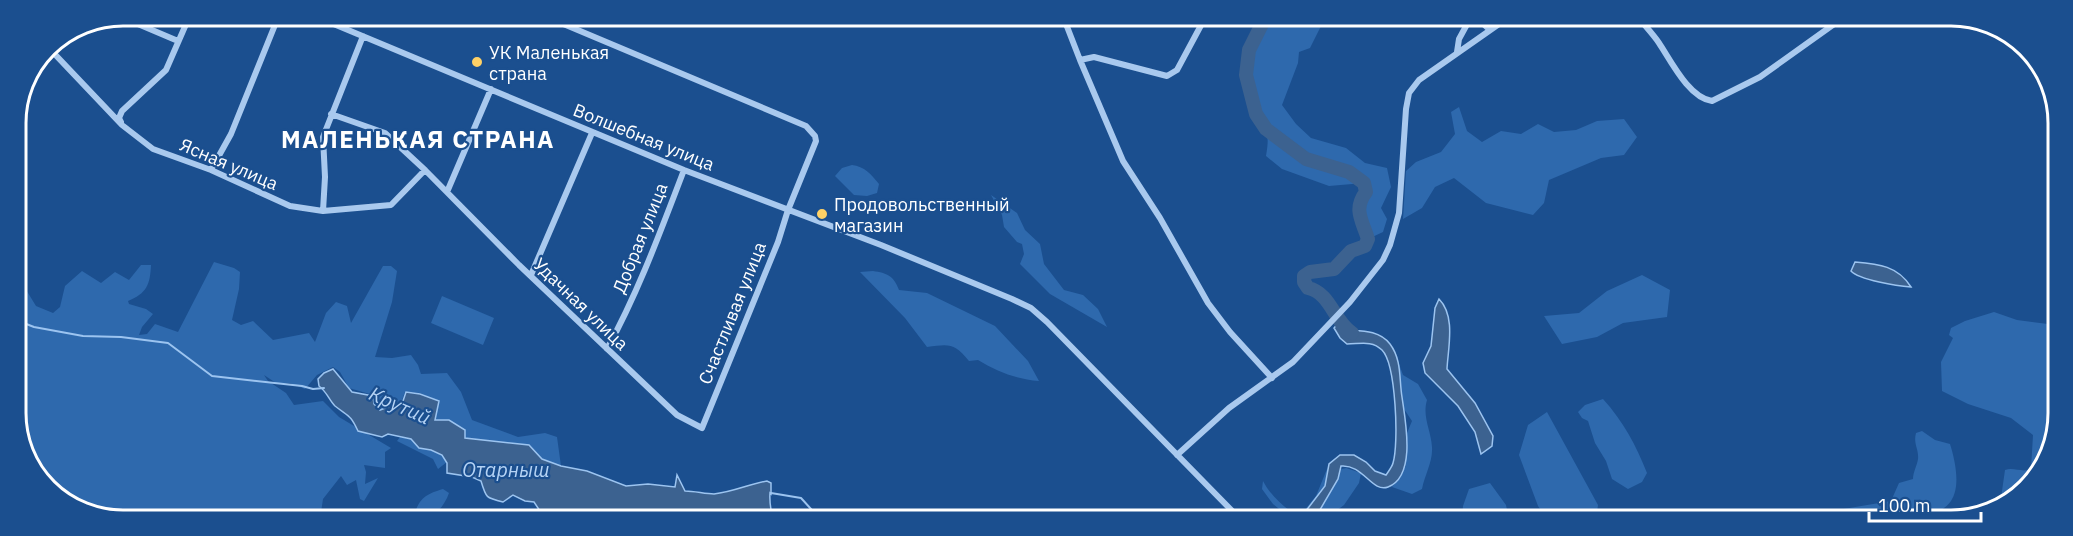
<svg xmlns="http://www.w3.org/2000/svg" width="2073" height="536" font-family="'IBM Plex Sans',sans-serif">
<rect width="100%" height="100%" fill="#1b4f8f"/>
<path fill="#2e69ad" d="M1268,16h58l-16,32 -11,4 -1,11 -16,42 14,19 15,14 35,10 19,15 22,5 4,19 -10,21 6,11 -4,13 -15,7c-6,-19 -15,-30 -2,-47l-2,-9 -35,3 -47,-17 -16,-13c5,-29 -2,-20 -10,-43 -13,-34 -12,-69 12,-97z
M1459,107l8,24 15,11 19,-11 20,3 17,-10 16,8 22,-2 21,-9 27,-2 13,18 -13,18 -23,3 -52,22 -5,23 -11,12 -47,-12 -32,-25 -19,9 -13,21 -19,11 3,-48 10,-9 25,-10 14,-18 -4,-22z
M852,165c12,1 20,10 27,19l-2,9 -10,3 -13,-1 -19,-19 7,-8z
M991,195l26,18 8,17 15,14 4,20 20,26 19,5 15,14 9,18 -57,-33 -30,-30 4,-10 -2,-10 -5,-2 -13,-15 -2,-12z
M214,262l20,6 6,4 -1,17 -7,31 9,5 12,-4 20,19 36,-7 6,9 11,-29 10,-11 11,4 4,17 32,-57h8l6,5 -5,31 -17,55 17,1 19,-3 7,10 3,9 26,-1 14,19 11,28 46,17 27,-4 12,4 4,29 -19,-7 -13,-14 -64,-7v-9l-16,-9h-14l4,-19 -19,-8 -15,-1 -3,8 -22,10 -6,-6 -1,-9 -24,-7 -9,-16 -7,-5 -16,8 -12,14 -15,-6h-14l-12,-8 4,6 18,12 8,12 29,-4 16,16 52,31 -6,4v16l-21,-3 2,7 -1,12 13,-6 -14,23 -4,-2 -4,-19 -9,5 -6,-9 -18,23 -3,20h-219l-55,-30 -29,-54 -1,-152 9,5 11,18 17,7 7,-6 5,-21 17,-15 19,12 14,-11 14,8 12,-15h10c-1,20 -4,28 -23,36l1,3 17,5 7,5 -11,13 -3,8 8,-1 8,-10 23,8z
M873,271c14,2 21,5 26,19l28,3 68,33 33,35 11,20c-23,-2 -41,-9 -61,-21l-9,1c-15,-18 -19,-17 -42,-14l-22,-29 -45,-46z
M1642,275l28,15 -3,27 -44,6 -26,14 -35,7 -18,-28 35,-3 28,-22z
M442,296l52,22 -11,27 -52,-22z
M1994,312l23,8 39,5v110l-35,60 -64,26h-5v-9c15,-8 36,-4 49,-14l4,-28c9,-3 17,3 26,-1l2,-34 -22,-17 -43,-14 -26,-13 -1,-29 12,-24 -4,-3 2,-7 14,-7z
M1392,356l7,8 4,11 15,9 9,16c-5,17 4,30 5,47 1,15 -7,27 -10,42l-10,5 -20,-7 14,-21 -4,-21 10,-24 -14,-21z
M1603,399c20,22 33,46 44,74l-5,9 -14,7 -16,-10 -6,-18 -11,-18 -7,-22 -6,-3 -4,-6 7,-7z
M1547,412l51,93 -2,15h-48l-10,-14 -19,-51 9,-30z
M1922,431l13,9 15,4c5,16 11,42 1,57 -6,9 -19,13 -26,20h-198l4,-8 13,-4 46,9 101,-17 8,-18 14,-4c0,-7 4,-13 5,-20 1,-10 -5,-15 -2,-26z
M400,437l11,2 8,9 13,2 10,5 5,7 -9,7 -5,-10 -36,-18z
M1346,468l15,5 -2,10 -15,22 -20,15h-31l-20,-16 -11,-15 1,-8c7,14 23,28 36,36l17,-21 11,-27 4,9 7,-8z
M1490,483l16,22 3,15h-47l1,-14 6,-17z
M443,489l6,4c-5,14 -14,24 -29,26l-5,-6c5,-16 12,-19 28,-24z"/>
<path fill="#3c6290" stroke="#9cc4f0" stroke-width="1.5" d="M1855,262c24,2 43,4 56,25 -13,-1 -52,-7 -60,-16z
M1439,299c17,17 9,49 8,70l28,34 18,33 -1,10 -11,8 -6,-22 -17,-26 -33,-33 -2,-10 8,-17 4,-38z
M1341,320l6,10c15,1 32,0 43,14 12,16 9,35 12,53 3,22 15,79 -14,90 -16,6 -25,-23 -47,-21l-3,13 -24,41h-15l26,-34 4,-22 11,-9h14l12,7 9,9 11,4c2,-3 6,-8 7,-12 6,-19 3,-99 -11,-113 -10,-10 -22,-6 -35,-6l-7,-6 -6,-10z
M333,369l19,23 21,4 1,8 6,6 23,-9 3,-9 14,2 19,7 -4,19h14l16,10v8l64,7 13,14 19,7 26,5 39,15 22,-2 27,3 2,-12 8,16c10,0 20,3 29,3 19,-2 35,-10 53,-13l4,2v11l-1,-1c-1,12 2,17 2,27l-218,-1 -12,-5 -8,-12 -9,-1 -12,-6 -10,7c-17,-4 -17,-4 -22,-21l-9,-4 -25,-4v-10l-5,-8 -11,-5 -12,-2 -8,-9 -23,-5 -6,3 -24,-6c-8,-17 -9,-14 -23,-25 -6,-6 -8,-14 -16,-20l-1,-7 6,-6z"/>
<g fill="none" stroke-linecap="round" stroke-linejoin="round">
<path stroke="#9cc4f0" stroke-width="2" d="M16,320l18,7 49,9 38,1 47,6 44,33 90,10 11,3 11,-1
M771,493l30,5 20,22"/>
<path stroke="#3c6290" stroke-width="14" d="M1268,16l-5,6 -14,28 -3,25 10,39 10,15 40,30 43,13 15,11 2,9c-13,17 -4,28 2,47l-3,7 -14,5 -17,18 -24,3 -6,4v6l4,6c23,5 26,34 44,45"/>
<path stroke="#a9c9ee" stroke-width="6" d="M312,15l372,155 197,75 131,54 19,9 16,14 194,198
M119,16l59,25
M1066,16v8l14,36 43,101 37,57 48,85 22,29 42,46
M1476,17l14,13
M1638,17c7,9 15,17 21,26 12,18 30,55 53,58l48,-24 84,-60
M47,46l75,79 31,24 58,21 79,36 33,5 68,-6 34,-35
M1457,52l2,-13 12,-22
M1080,60l14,-3 73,19 10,-6 29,-54
M331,114l54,19 40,37 94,95 158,150 25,13 76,-186 10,-32 28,-69 -1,-5 -9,-10 -264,-111
M121,122l-2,-4 3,-7 44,-41 24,-55
M211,170l20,-36 48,-119
M447,192l44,-103
M323,211l2,-34 -2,-40 40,-101
M531,275l61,-142
M607,349c31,-56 54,-119 77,-179
M1177,455l52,-47 64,-46 57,-60 33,-42 7,-15 9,-32 7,-104 3,-16 10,-13 90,-63"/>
</g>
<g fill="#ffd166" stroke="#1b4f8f" stroke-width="2">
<circle cx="477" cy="62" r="6"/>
<circle cx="822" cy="214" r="6"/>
</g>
<g text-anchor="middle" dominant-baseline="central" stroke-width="4.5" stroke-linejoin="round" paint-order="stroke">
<g font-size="18" fill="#fff" stroke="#1b4f8f" text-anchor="start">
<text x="489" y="52">УК Маленькая<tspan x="489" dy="21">страна</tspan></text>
<text x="834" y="204">Продовольственный<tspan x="834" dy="21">магазин</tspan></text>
</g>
<g font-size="18" fill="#fff" stroke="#1b4f8f">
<text transform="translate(644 137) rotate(22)">Волшебная улица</text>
<text transform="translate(229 164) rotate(23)">Ясная улица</text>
<text transform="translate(640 238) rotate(-68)">Добрая улица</text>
<text transform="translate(581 304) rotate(44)">Удачная улица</text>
<text transform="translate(732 313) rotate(-68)">Счастливая улица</text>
</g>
<g font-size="20" font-style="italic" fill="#b5d3f5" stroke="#1b4f8f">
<text transform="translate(400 405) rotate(24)">Крутий</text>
<text x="506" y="469">Отарныш</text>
</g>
<g font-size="24" font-weight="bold" letter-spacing="1.5" fill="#fff" stroke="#1b4f8f">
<text x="418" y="139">МАЛЕНЬКАЯ СТРАНА</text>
</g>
</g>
<path d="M0 0H2073V536H0ZM123 26H1951A97 97 0 0 1 2048 123V413A97 97 0 0 1 1951 510H123A97 97 0 0 1 26 413V123A97 97 0 0 1 123 26Z" fill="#1b4f8f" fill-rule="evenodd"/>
<path fill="none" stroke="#fff" stroke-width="3" d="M123 26H1951A97 97 0 0 1 2048 123V413A97 97 0 0 1 1951 510H123A97 97 0 0 1 26 413V123A97 97 0 0 1 123 26Z"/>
<path d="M1869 512v9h112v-9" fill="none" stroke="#ffffff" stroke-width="3"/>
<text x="1878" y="512" font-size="18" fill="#ffffff" stroke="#1b4f8f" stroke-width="4.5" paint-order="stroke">100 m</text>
</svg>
